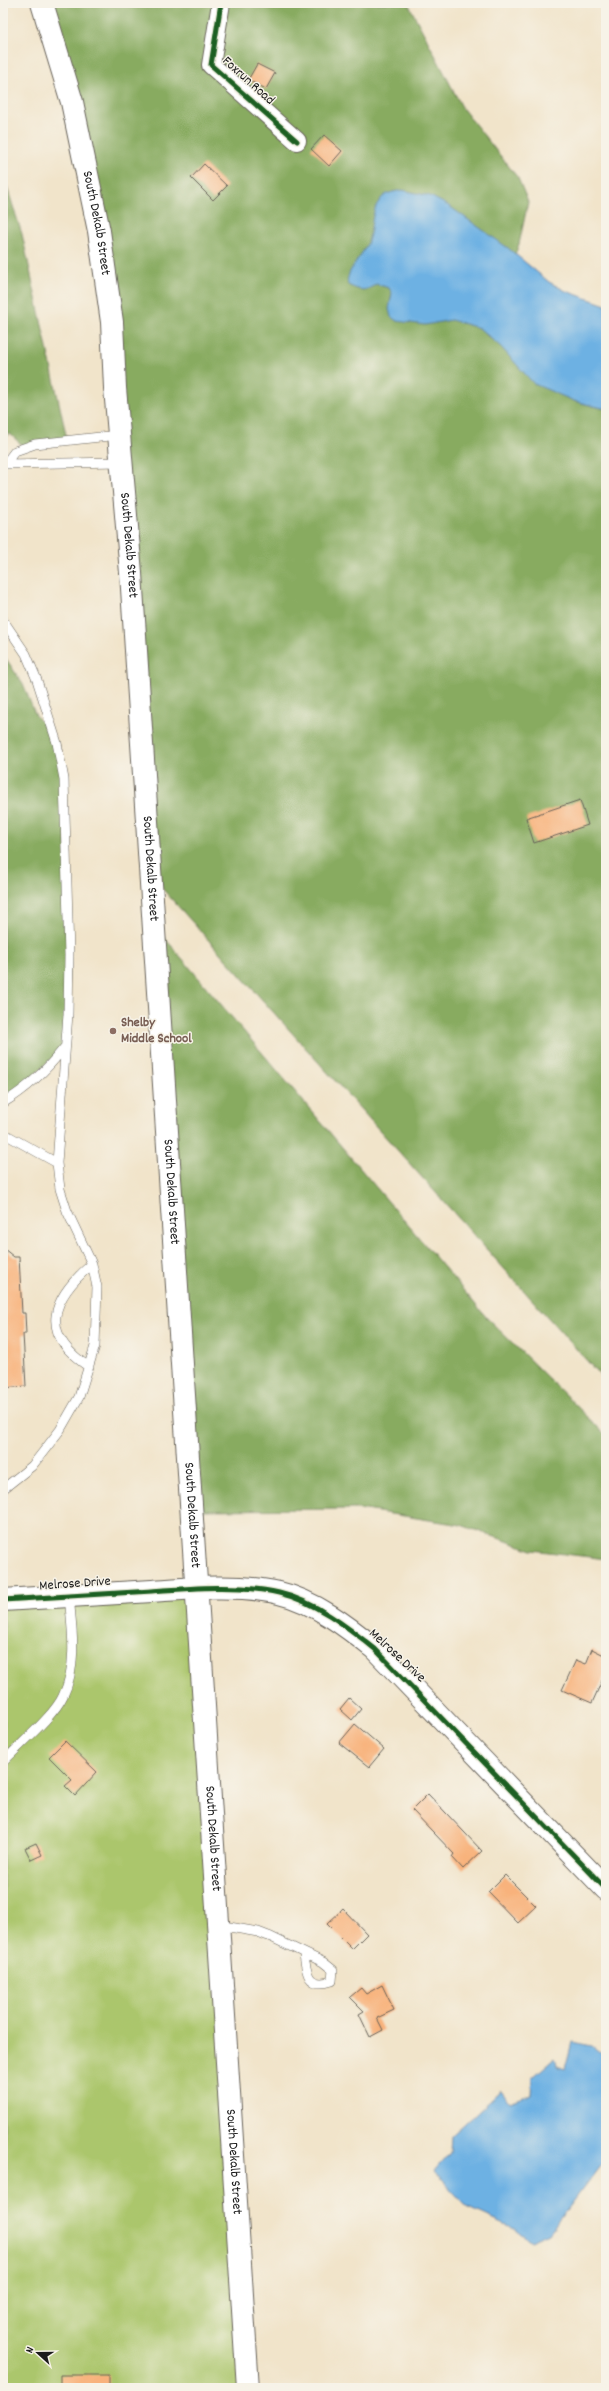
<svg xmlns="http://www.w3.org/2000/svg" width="609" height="2391" font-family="Dekko,sans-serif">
<rect width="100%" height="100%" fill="#f7f3e8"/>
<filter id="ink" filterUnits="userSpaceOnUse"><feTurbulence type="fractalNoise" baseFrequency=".025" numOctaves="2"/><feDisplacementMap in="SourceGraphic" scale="8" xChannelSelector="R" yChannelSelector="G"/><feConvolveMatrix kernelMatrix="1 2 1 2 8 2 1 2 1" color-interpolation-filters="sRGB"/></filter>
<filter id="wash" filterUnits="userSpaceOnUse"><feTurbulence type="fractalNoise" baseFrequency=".012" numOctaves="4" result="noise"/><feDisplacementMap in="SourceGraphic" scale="16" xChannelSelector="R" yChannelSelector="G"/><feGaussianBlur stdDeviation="0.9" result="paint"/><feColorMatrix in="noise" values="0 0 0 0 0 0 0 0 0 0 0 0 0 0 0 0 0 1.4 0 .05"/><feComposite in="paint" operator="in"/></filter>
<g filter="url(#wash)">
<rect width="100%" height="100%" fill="#f1e4ca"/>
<path fill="#abc66c" stroke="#647144" d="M195,1588l53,800h-245v-788z"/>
<path fill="#88ab60" stroke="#52643e" d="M42,3h366l55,106 55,69 10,24 -9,42 -33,91 88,66 32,8v973l-457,-508 -37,-552z
M3,175l19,59 45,205 -43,8 -15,-14 -6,7z
M3,654l21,32 11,28 22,29 7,36 5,179 -5,90 -61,55z
M152,923l335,395 119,117v124l-74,-9 -71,-25 -102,-16 -169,1z"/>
<path fill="#6db1e3" stroke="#446680" d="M402,190l28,6 19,10 59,42 41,34 17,9 40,14v104l-32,-8 -40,-17 -33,-37 -22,-19 -28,-8 -26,5 -28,-4 -6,-4 -2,-8 3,-16 -3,-5 -13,-4c-10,8 -16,7 -28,1 -4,-12 14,-29 19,-41 6,-14 3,-32 13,-44 6,-8 14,-8 22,-10z
M572,2042l20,4 14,11v100l-57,76 -19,8 -16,-13 -47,-21 -33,-36 16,-18 1,-17 50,-46 9,12 22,-8 1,-17 22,-19 2,8 8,3z"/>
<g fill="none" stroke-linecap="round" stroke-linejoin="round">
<path stroke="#6db1e3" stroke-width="5" d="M601,2162l5,3"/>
</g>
<g id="blocks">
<path fill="#f8b27c" d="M257,64l18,9 -9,16 -18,-9z
M324,135l18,16 -13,15 -18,-17z
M204,164l23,22 -14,14 -22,-22z
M580,800l8,25 -54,18 -8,-25z
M3,1248l11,9h5l3,56h3l1,21h-3l3,52 -23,2z
M592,1649l14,7v16l-14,31 -30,-13 14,-30 10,4z
M349,1698l12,11 -9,11 -12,-11z
M355,1724l29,25 -15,18 -30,-24z
M65,1741l32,31 -22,24 -10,-10 7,-6 -23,-23z
M428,1794l54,57 -19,18 -11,-12 2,-3 -42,-44z
M36,1843l6,12 -11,5 -6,-12z
M505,1875l31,31 -18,17 -30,-31z
M343,1909l24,25 -15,15 -25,-25z
M382,1985l12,25 -17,8 6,12 -13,7 -11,-23 5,-3 -14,-14 11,-9 5,6z
M60,2375h49v13h-49z"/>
</g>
</g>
<g filter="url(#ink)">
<use href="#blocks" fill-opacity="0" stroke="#676259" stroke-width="1"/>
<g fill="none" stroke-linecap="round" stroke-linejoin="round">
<g stroke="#676259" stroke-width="10">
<path id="service" d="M119,435l-84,9 -20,7 -10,13 116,-2
M3,620l23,34 11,26 20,63 7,36 5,176 -1,59 -11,149 3,26 7,22 25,53 5,23 -2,59 -16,51 -19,33 -17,22 -11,14 -29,23
M3,1103c25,-15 43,-32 61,-55
M3,1133l54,30
M89,1367c-51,-34 -38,-68 3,-103
M3,1762c16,-17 51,-46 60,-66 15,-30 9,-68 6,-100
M218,1925l40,7 13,5 52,25 10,8 -1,11c-24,8 -26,-8 -28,-27"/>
</g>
<g stroke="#676259" stroke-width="20">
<path id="minor" d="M221,3l-10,62 86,76"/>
</g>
<g stroke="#676259" stroke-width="24">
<path id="tertiary" d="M3,1600c50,-3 99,-6 149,-9 39,-3 88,-7 127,2 35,8 69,34 96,56l231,240"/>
</g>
<g stroke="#676259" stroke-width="24">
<g id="secondary">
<path id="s1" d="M42,3l30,99 27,129 13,91 3,66 16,185 117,1815"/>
</g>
</g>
<use href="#service" stroke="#fff" stroke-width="9"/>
<use href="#minor" stroke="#fff" stroke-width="18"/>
<use href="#tertiary" stroke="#fff" stroke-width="22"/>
<use href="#secondary" stroke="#fff" stroke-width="22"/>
<g stroke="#f7f3e8" stroke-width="8">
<path id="cycleway" d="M221,3l-10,62 86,76
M3,1600c50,-3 99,-6 149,-9 39,-3 88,-7 127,2 35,8 69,34 96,56l231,240"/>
</g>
<use href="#cycleway" stroke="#1b5e20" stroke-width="5"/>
</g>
</g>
<circle fill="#8d6e63" stroke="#f7f3e8" stroke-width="1.5" cx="113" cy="1031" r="4"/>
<g text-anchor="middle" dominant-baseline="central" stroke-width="3" stroke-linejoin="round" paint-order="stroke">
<g font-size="14" fill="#1c1c1c" stroke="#f7f3e8">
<text transform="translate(248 81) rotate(42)">Foxrun Road</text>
<text stroke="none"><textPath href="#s1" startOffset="227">South Dekalb Street</textPath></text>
<text stroke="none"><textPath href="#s1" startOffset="551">South Dekalb Street</textPath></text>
<text stroke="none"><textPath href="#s1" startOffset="875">South Dekalb Street</textPath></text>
<text stroke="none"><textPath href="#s1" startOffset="1199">South Dekalb Street</textPath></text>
<text stroke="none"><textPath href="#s1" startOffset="1523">South Dekalb Street</textPath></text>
<text transform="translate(75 1584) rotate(-4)">Melrose Drive</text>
<text transform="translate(397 1656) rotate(43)">Melrose Drive</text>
<text stroke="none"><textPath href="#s1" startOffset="1847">South Dekalb Street</textPath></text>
<text stroke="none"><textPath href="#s1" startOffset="2171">South Dekalb Street</textPath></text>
</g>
<g font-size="14" font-weight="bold" fill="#785e54" stroke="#f7f3e8" text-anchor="start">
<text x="121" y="1023">Shelby<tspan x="121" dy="16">Middle School</tspan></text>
</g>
</g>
<rect width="609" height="2391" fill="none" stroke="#f7f3e8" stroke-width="16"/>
<g transform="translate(38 2353) rotate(291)" stroke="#f7f3e8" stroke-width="3" paint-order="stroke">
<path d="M0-3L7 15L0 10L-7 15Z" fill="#1c1c1c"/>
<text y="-6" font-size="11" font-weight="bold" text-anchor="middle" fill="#1c1c1c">N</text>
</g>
</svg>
